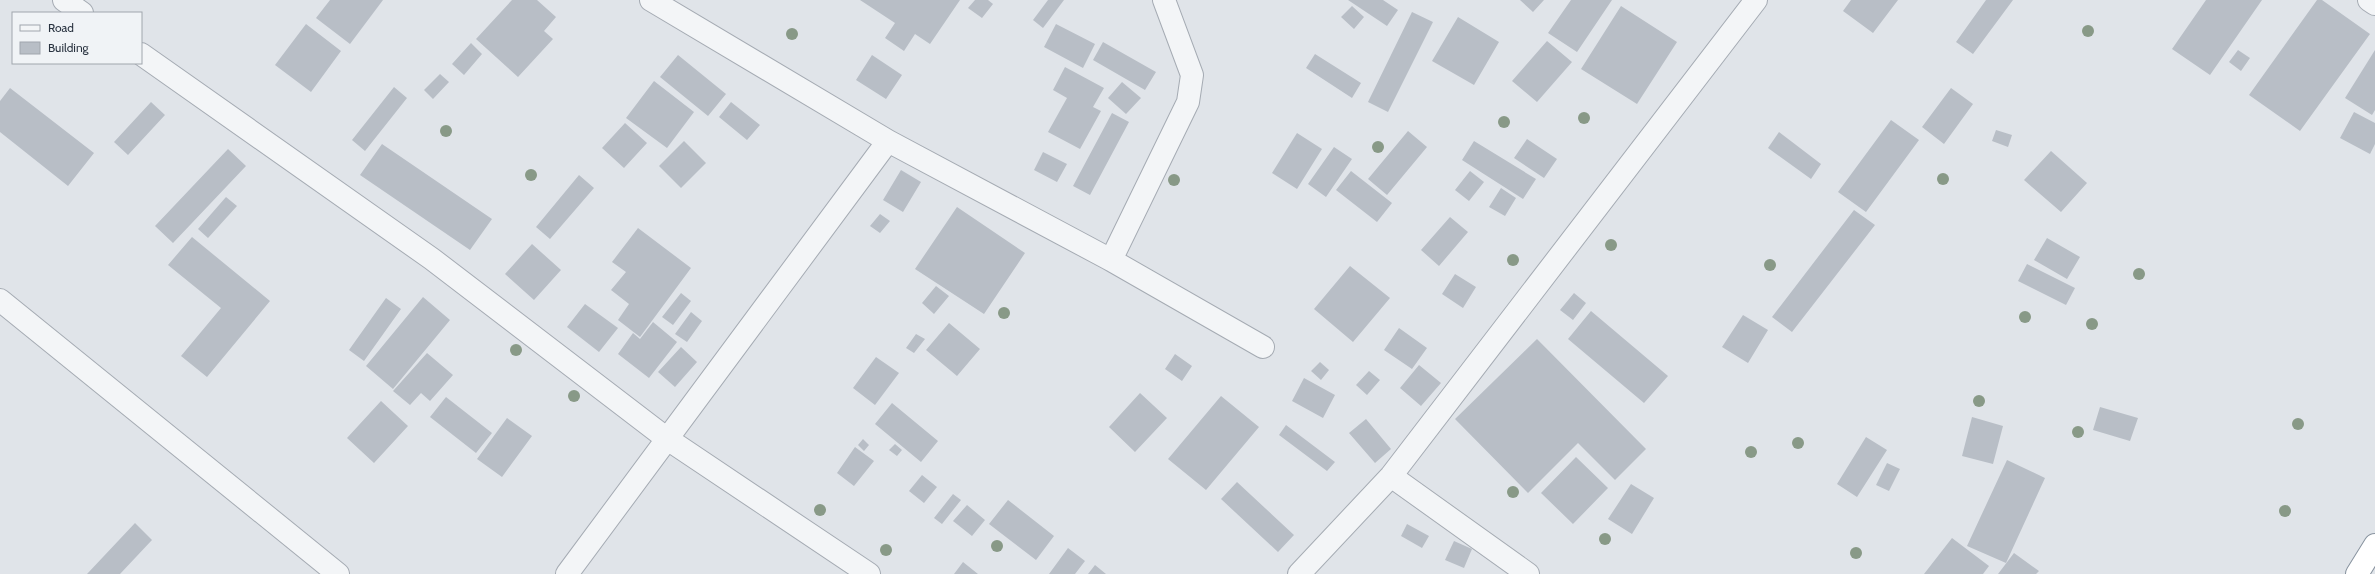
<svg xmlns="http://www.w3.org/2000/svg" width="2375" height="574" font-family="Cabin,sans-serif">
<rect width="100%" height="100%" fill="#e0e4e9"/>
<path fill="#b8bec6" d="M330,0h53l-33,44 -34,-26z
M512,0h25l19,17 -12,14 9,8 -35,38 -42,-38z
M860,0h100l-30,44 -15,-10 -11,17 -19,-13 10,-15z
M975,0h13l5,4 -11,14 -14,-10z
M1048,0h16l-21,28 -10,-8z
M1348,0h35l15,10 -11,16z
M1520,0h24l-11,12z
M1571,0h41l-35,52 -29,-19z
M1851,0h47l-25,33 -30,-22z
M1986,0h27l-40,54 -17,-12z
M2206,0h56l-52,75 -38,-26z
M2317,0h5l48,34 -70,97 -51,-36z
M1352,6l12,11 -10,12 -13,-12z
M1621,6l56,36 -40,62 -56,-35z
M1412,12l21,10 -45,90 -20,-10z
M1458,17l41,25 -25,43 -42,-24z
M306,24l35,27 -30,41 -36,-27z
M1056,24l39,20 -12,24 -39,-21z
M1547,41l25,21 -35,40 -25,-21z
M1103,42l53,30 -11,18 -52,-30z
M471,43l11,11 -18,21 -12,-11z
M2238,50l12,8 -9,13 -12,-9z
M2375,50v60l-3,5 -27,-17z
M1315,54l46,29 -9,15 -46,-30z
M678,55l48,39 -18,22 -48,-39z
M872,55l30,20 -16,24 -30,-19z
M1065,67l39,21 -11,19 8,4 -21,38 -32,-17 19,-34 -14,-8z
M440,74l9,8 -16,17 -9,-9z
M654,81l40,31 -27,36 -41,-30z
M1122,82l19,16 -15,16 -18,-16z
M394,87l13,11 -42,53 -13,-11z
M10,88l84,65 -26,33 -68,-54v-31z
M1951,88l22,16 -29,40 -22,-17z
M151,102l14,13 -37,40 -14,-13z
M731,102l29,23 -13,15 -28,-23z
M2354,112l21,11v21l-5,10 -30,-16z
M1112,113l17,9 -39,73 -17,-9z
M1891,120l28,20 -53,72 -28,-20z
M625,123l22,20 -23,25 -22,-20z
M1996,130l16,5 -4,12 -16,-6z
M1408,131l19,16 -40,48 -19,-16z
M1779,132l42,32 -10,15 -43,-31z
M1297,133l25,16 -25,40 -25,-16z
M1527,139l30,20 -13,19 -30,-20z
M684,141l22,22 -25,25 -22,-22z
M1474,141l62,38 -13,20 -61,-39z
M382,144l110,75 -22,31 -110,-75z
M1334,147l18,12 -26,38 -18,-13z
M228,149l18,17 -73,77 -18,-17z
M2051,151l36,32 -26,29 -37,-32z
M1043,152l24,12 -10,18 -23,-12z
M901,170l20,12 -18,30 -20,-12z
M1351,171l41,32 -15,19 -41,-32z
M1470,171l14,11 -15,19 -14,-11z
M579,175l15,13 -44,51 -14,-12z
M1501,188l15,10 -11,18 -16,-9z
M226,197l11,9 -29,32 -10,-9z
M957,207l68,46 -41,61 -69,-45z
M1854,210l21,15 -83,107 -20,-15z
M880,214l10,7 -10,12 -10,-7z
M1450,217l18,15 -29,34 -18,-16z
M638,228l53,40 -51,69 -22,-17 11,-16 -18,-14 15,-18 -14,-10z
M192,237l78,64 -63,76 -26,-21 40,-48 -53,-43z
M2047,238l33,19 -13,22 -33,-19z
M532,244l29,26 -27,30 -29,-26z
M2027,264l48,24 -9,17 -48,-24z
M1350,266l40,32 -37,44 -39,-33z
M1455,274l21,13 -13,21 -21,-14z
M936,286l13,10 -15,18 -12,-11z
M681,293l10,8 -18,24 -11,-8z
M1574,293l12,10 -13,17 -13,-10z
M423,297l27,23 -57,69 -27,-23z
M386,298l15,11 -37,52 -15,-11z
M585,304l33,24 -19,24 -32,-25z
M1591,311l77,65 -24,27 -76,-64z
M691,312l11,9 -15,21 -12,-8z
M1743,315l25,15 -20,33 -26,-16z
M653,322l24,20 -28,36 -31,-24 15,-21 7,6z
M949,323l31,26 -23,27 -31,-26z
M1399,328l28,20 -15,21 -28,-19z
M916,334l9,5 -11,14 -8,-5z
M1537,339l109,110 -31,31 -37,-37 -50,50 -73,-74z
M681,347l16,15 -22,25 -17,-15z
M427,353l26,22 -23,26 -9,-8 -11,12 -17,-14z
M1175,354l17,12 -10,15 -17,-12z
M876,357l23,16 -24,32 -22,-17z
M1320,362l9,8 -8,10 -10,-9z
M1419,365l22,18 -20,23 -21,-18z
M1369,371l11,9 -13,15 -11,-10z
M1304,378l31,17 -12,23 -31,-17z
M1140,393l27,25 -32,34 -26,-25z
M1221,396l38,31 -53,63 -38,-31z
M446,397l46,36 -16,20 -46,-36z
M381,401l27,25 -34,37 -27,-25z
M892,403l46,38 -17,21 -46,-38z
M2100,407l38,11 -8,23 -37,-11z
M1972,417l31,9 -10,38 -31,-8z
M507,418l25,18 -30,41 -25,-18z
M1366,419l25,30 -16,14 -26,-30z
M1286,425l49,37 -8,9 -48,-36z
M1866,437l21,13 -30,47 -20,-13z
M863,439l6,6 -5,6 -6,-6z
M895,444l7,6 -5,6 -8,-6z
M855,447l19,14 -20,25 -17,-13z
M1576,457l32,31 -35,36 -32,-31z
M2007,460l38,18 -39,85 -39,-17z
M1887,463l13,6 -11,22 -13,-6z
M922,475l15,12 -13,16 -15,-12z
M1237,482l57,53 -16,17 -57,-53z
M1631,484l23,14 -22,36 -24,-15z
M953,494l8,6 -19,24 -8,-6z
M1008,500l46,36 -18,24 -47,-36z
M967,505l18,15 -13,16 -19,-15z
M135,523l17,17 -32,34h-33z
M1407,524l22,12 -7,12 -21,-12z
M1952,538l37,28 -6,8h-59z
M1454,541l18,8 -8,19 -19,-8z
M1068,548l17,13 -10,13h-26z
M2014,553l25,18 -3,3h-38z
M963,562l15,12h-24z
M1095,565l11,9h-18z"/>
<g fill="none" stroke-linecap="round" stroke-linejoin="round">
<g stroke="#a5abb3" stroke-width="24">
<path id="street" d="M64,0l18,13
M651,0l237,141 223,119 152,87
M2369,0l6,4
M141,54l291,205 234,179 203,136
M1111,260l77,-158 4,-27 -28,-75
M0,300l338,274
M1391,476l137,98
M567,574l321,-433
M1299,574l92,-98 365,-476"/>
</g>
<g stroke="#88939f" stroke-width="24">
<path id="highway" d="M2357,574l18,-29"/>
</g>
<use href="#street" stroke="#f3f5f7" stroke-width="22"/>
<use href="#highway" stroke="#fff" stroke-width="22"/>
</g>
<g fill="#889987">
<circle cx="2088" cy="31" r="6"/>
<circle cx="792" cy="34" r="6"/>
<circle cx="1584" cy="118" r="6"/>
<circle cx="1504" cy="122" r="6"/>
<circle cx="446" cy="131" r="6"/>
<circle cx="1378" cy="147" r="6"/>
<circle cx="531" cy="175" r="6"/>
<circle cx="1943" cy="179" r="6"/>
<circle cx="1174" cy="180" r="6"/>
<circle cx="1611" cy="245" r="6"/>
<circle cx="1513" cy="260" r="6"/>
<circle cx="1770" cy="265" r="6"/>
<circle cx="2139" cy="274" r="6"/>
<circle cx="1004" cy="313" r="6"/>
<circle cx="2025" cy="317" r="6"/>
<circle cx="2092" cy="324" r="6"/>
<circle cx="516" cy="350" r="6"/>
<circle cx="574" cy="396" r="6"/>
<circle cx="1979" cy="401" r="6"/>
<circle cx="2298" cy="424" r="6"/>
<circle cx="2078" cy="432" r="6"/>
<circle cx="1798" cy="443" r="6"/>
<circle cx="1751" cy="452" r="6"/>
<circle cx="1513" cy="492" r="6"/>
<circle cx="820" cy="510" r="6"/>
<circle cx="2285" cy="511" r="6"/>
<circle cx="1605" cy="539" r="6"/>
<circle cx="997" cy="546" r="6"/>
<circle cx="886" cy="550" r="6"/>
<circle cx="1856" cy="553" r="6"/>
</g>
<rect x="12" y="12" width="130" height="52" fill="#f0f3f6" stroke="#a0a6ad"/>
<rect x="20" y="25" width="20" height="6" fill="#f3f5f7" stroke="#a0a6ad"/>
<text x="48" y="32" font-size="12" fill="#293340">Road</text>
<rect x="20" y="42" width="20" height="12" fill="#b8bec6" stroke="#a0a6ad"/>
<text x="48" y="52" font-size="12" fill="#293340">Building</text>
</svg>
